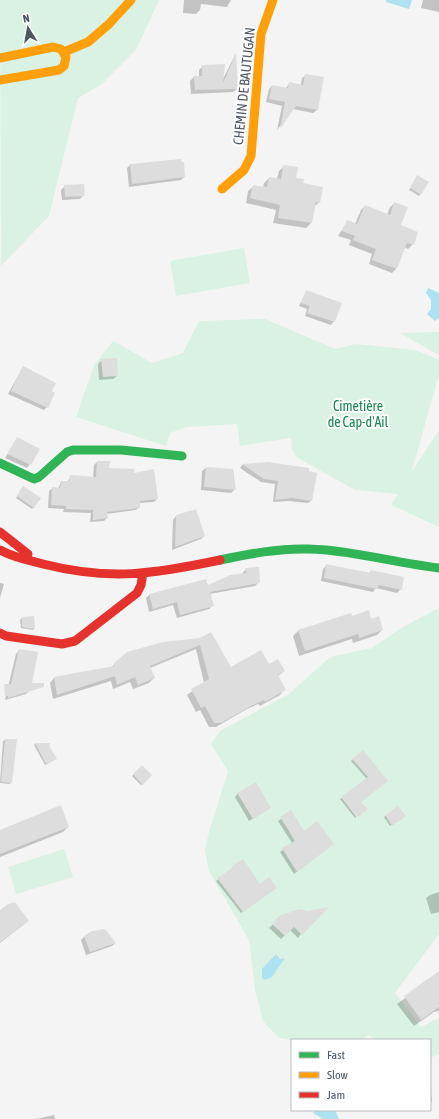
<svg xmlns="http://www.w3.org/2000/svg" width="439" height="1119" font-family="'Asap Condensed',sans-serif">
<rect width="100%" height="100%" fill="#f4f4f4"/>
<path fill="#d9f2e3" d="M0,0h159l-23,50 -34,34 -24,14 -29,118 -48,50z
M244,248l6,35 -74,13 -6,-35z
M265,319l70,30 21,-5 59,6 24,10v14l-27,97 27,-41v97l-48,-22 7,-11 -43,-4 -59,-33 -4,-8 -1,-11 -51,8 -3,-22 -50,3 -17,6 -4,13 -90,-29 18,-52 19,-24 39,22 31,-10 16,-32z
M439,332v23l-39,-22z
M439,608v326l-44,59 26,34 18,-9v36l-9,4v-18h-54l-8,-5 -5,5 -71,1 -14,-4 -15,-16 -8,-31 -6,-50 -40,-69 -4,-21 4,-18 19,-61 -17,-27 9,-13 69,-37 41,-37 42,-9 29,-20z
M64,849l9,28 -57,17 -8,-27z"/>
<path fill="#aee2f0" d="M386,0h26l-3,9 -23,-7z
M428,288l11,5v25l-4,3 -8,-7 4,-5v-9l-5,-7z
M276,954l4,5 5,-1 -13,19 -7,3 -3,-2v-9z
M316,1110h19l4,9h-16l-10,-6z"/>
<path fill="#0003" d="M184,0h47l-4,7 -26,-3 -1,6 -4,4 -13,-1z
M423,0h16v12l-18,-4z
M235,55l2,34 -4,3 -42,2 -1,-13 4,-4h5v-7l4,-4 19,15z
M306,75l16,3 -5,32 -4,3 -20,-4 -16,21 5,-24 -16,-4 3,-13 3,-3 14,2 4,-5 11,2 1,-7z
M130,165l54,12 -3,3 -52,7 -2,-19z
M284,166l35,36 -5,5 -3,16 -5,5 -33,-5 3,-13 -30,-7 2,-12 6,-5 9,2 1,-5 5,-5 8,1 2,-8z
M416,178l11,5 -8,13 -10,-6z
M65,186l19,9 -4,4 -18,1 -1,-10z
M395,203l5,23 13,18 -5,5 -4,-2 -8,22 -4,4 -23,-9 3,-10 -23,-9 2,-5 -13,-4 10,-15 7,3 6,-14 4,-4 22,9 3,-8z
M306,292l28,29 -3,4 -26,-9 2,-7 -8,-3z
M102,360l15,16 -4,3 -14,1 -1,-16z
M23,367l27,24 -3,16 -3,3 -36,-16z
M18,438l21,12 -12,18 -22,-10z
M97,462l11,7 25,5 24,25 -3,3 -15,1v4l-3,3 -30,4 1,4 -3,3 -14,1 1,-9 -28,-1 1,-3 -16,-1 1,-17 4,-3 5,1 3,-7h6l4,-6 22,2 1,-13z
M268,463l43,38 -3,2 -20,-2 -15,1 2,-18 -14,-2 -21,-14 2,-3z
M206,468l27,2 2,19 -4,4 -30,-3 1,-19z
M22,489l12,18 -2,2 -16,-11z
M176,516l28,20 -3,3 -29,11 1,-30z
M327,565l42,8 2,-2 30,18 -4,4 -21,-5 -3,4 -52,-11 2,-12z
M246,569l13,13 -4,4 -46,8 3,12 -3,3 -32,9 -4,-13 -24,7 -3,-14 3,-3 58,-8 35,-13z
M0,583l4,1 -4,14z
M350,614l1,3 20,3 11,10 -5,5 -24,8 -1,-4 -53,17 -6,-20 5,-5z
M22,618l12,11 -1,1 -12,-2 -1,-8z
M200,639l31,29 37,-3 16,6 -7,6 7,13 -4,5 -20,11 -2,-2 -11,5 -31,18h-7l-9,-17 -4,2 -9,-17 17,-12 -8,-34 -46,19 4,10 -5,5 -16,6 -3,-7 -17,7 -2,-8 -58,18 -3,-16 4,-5 57,-10 4,-5z
M19,650l11,40 -4,4 -21,6 11,-46z
M5,740l6,43 -2,1 -9,-1 3,-42z
M35,744h14v4l7,11 -11,6 -11,-20z
M363,751l24,30 -27,21 6,7 -11,9 -15,-19 27,-20 -16,-18z
M142,766l9,9 -10,10 -9,-9z
M238,793l32,15 -21,13 -14,-24z
M291,812l13,21 26,13 -36,28 -14,-22 12,-9 -14,-22z
M385,816l18,2 -13,8 -6,-9z
M68,827l-5,5 -63,25v-26z
M243,860l16,25 15,4 -33,24 -25,-32z
M439,892v20l-8,2 -5,-16 4,-3z
M0,911l28,10 -28,22z
M291,913l10,21 -3,4 -8,-8 -9,9 -12,-11 11,-11z
M85,936l30,7 -3,3 -26,9 -5,-15z
M439,973v38l-5,1 -20,14 -17,-22z
M430,1087l2,14 -2,2z
M54,1115l1,4h-19z"/>
<path fill="#ddddde" d="M236,53l2,36 -43,1 -1,-14h8v-11l23,-1 -2,19z
M305,74l19,3 -6,33 -22,-4 -16,23 5,-27 -16,-3 3,-14 16,3 1,-6 14,3z
M181,159l1,3h2l1,15 -53,7 -2,-20z
M283,165l15,2 -2,11 8,1 -1,4 20,4 -3,16 -4,-1 -4,21 -34,-5 2,-13 -30,-7 3,-13 14,2 2,-10 12,2z
M417,175l12,7 -8,13 -11,-7z
M84,184l1,12 -20,1 -1,-12z
M394,202l14,5 -7,18 17,7 -4,13 -7,-2 -10,26 -25,-9 4,-11 -23,-9 2,-4 -13,-5 5,-11 10,4 8,-19 25,10z
M306,290l36,13 -7,19 -28,-9 3,-7 -9,-3z
M117,358l1,18 -15,1 -2,-18z
M23,366l33,17 -4,8 3,2 -7,15 -37,-17z
M17,437l23,12 -9,16 -24,-11z
M97,461h13l-1,7 25,1v4l20,-4 4,30 -18,2v7l-33,4 1,6 -15,2v-10l-27,-1v-3l-15,-1 1,-18 8,1 1,-7h8l1,-6 26,2z
M268,462l41,6v3l8,2 -5,28 -20,-3 -17,2 3,-19 -14,-2 -22,-15z
M206,467l27,2 3,21 -32,-3z
M23,486l18,12 -7,10 -17,-12z
M196,509l9,27 -30,11 1,-32z
M326,564l44,9 1,-3 33,7 -2,13 -23,-5 -2,4 -53,-11z
M259,567l1,16 -50,9 4,14 -34,9 -3,-13 -24,7 -4,-15 57,-15 2,6 22,-10 16,-2 -1,-5z
M369,610l2,9 8,-3 4,14 -24,8 -1,-4 -53,17 -7,-21 53,-17 1,3z
M34,616l1,13 -13,-2v-10z
M211,632l20,35 30,-17 8,14 9,-5 7,12 -7,4 8,15 -21,12 -1,-2 -11,5 -32,18h-7l-9,-17 -4,2 -10,-19 18,-10 -9,-34 -50,21 5,12 -17,7 -3,-8 -18,8 -2,-9 -58,19 -3,-18 60,-11 1,-4 12,-10 36,-10 37,-4z
M19,649l19,3 -6,31h12v4l-36,11v-2h-3l-1,-12h7z
M5,739h12l-5,44 -11,-1z
M35,743h15v4l7,12 -11,5z
M363,750l25,31 -27,21 7,7 -11,9 -16,-21 27,-20 -16,-18z
M142,765l10,10 -9,10 -10,-11z
M256,782l15,26 -18,11 -16,-26z
M61,805l8,22 -69,27v-24z
M398,806l8,10 -14,10 -7,-11z
M291,810l13,21 13,-10 17,23 -37,28 -15,-24 13,-7 -15,-24z
M243,859l17,25 9,-7 8,11 -34,24 -26,-34 16,-10 -1,-2z
M15,902l14,19 -29,21v-32l8,-6z
M329,907l-27,28 -8,-8 -9,9 -13,-12 7,-8 12,-4 8,-3 9,2z
M105,929l11,14 -26,9 -6,-16 8,-5z
M439,971v36l-18,13 -17,-24z"/>
<g fill="none" stroke-linecap="round" stroke-linejoin="round">
<path stroke="#30b455" stroke-width="9" d="M0,463l34,16 5,-2 28,-25 6,-2h48l61,6
M220,560c29,-6 59,-12 88,-11 44,1 87,14 131,19"/>
<path stroke="#ff9f0a" stroke-width="9" d="M64,52l24,-10 21,-18 22,-24
M0,58l53,-11 8,2 5,8 -2,9 -5,4 -59,10
M222,189l22,-19 7,-14 10,-122 12,-34"/>
<path stroke="#e5322d" stroke-width="9" d="M0,532l28,22
M0,550c14,8 28,10 43,14 67,17 111,10 177,-4
M0,633l6,3 56,8 13,-3 62,-48 4,-8 2,-12"/>
</g>
<g text-anchor="middle" dominant-baseline="central" stroke-width="4" stroke-linejoin="round" paint-order="stroke">
<g font-size="14" fill="#4a5661" stroke="#fff">
<text transform="translate(244 86) rotate(-84)">CHEMIN DE BAUTUGAN</text>
</g>
<g font-size="14" fill="#17864f" stroke="#fff">
<text x="358" y="406">Cimetière<tspan x="358" dy="16">de Cap-d'Ail</tspan></text>
</g>
</g>
<rect x="291" y="1039" width="140" height="72" fill="#ffffff" stroke="#b7bbc0"/>
<rect x="299" y="1052" width="20" height="6" fill="#30b455" stroke="#b7bbc0"/>
<text x="327" y="1059" font-size="12" fill="#4a5661">Fast</text>
<rect x="299" y="1072" width="20" height="6" fill="#ff9f0a" stroke="#b7bbc0"/>
<text x="327" y="1079" font-size="12" fill="#4a5661">Slow</text>
<rect x="299" y="1092" width="20" height="6" fill="#e5322d" stroke="#b7bbc0"/>
<text x="327" y="1099" font-size="12" fill="#4a5661">Jam</text>
<g transform="translate(28 28) rotate(349)" stroke="#ffffff" stroke-width="3" paint-order="stroke">
<path d="M0-3L7 15L0 10L-7 15Z" fill="#4a5661"/>
<text y="-6" font-size="11" font-weight="bold" text-anchor="middle" fill="#4a5661">N</text>
</g>
</svg>
